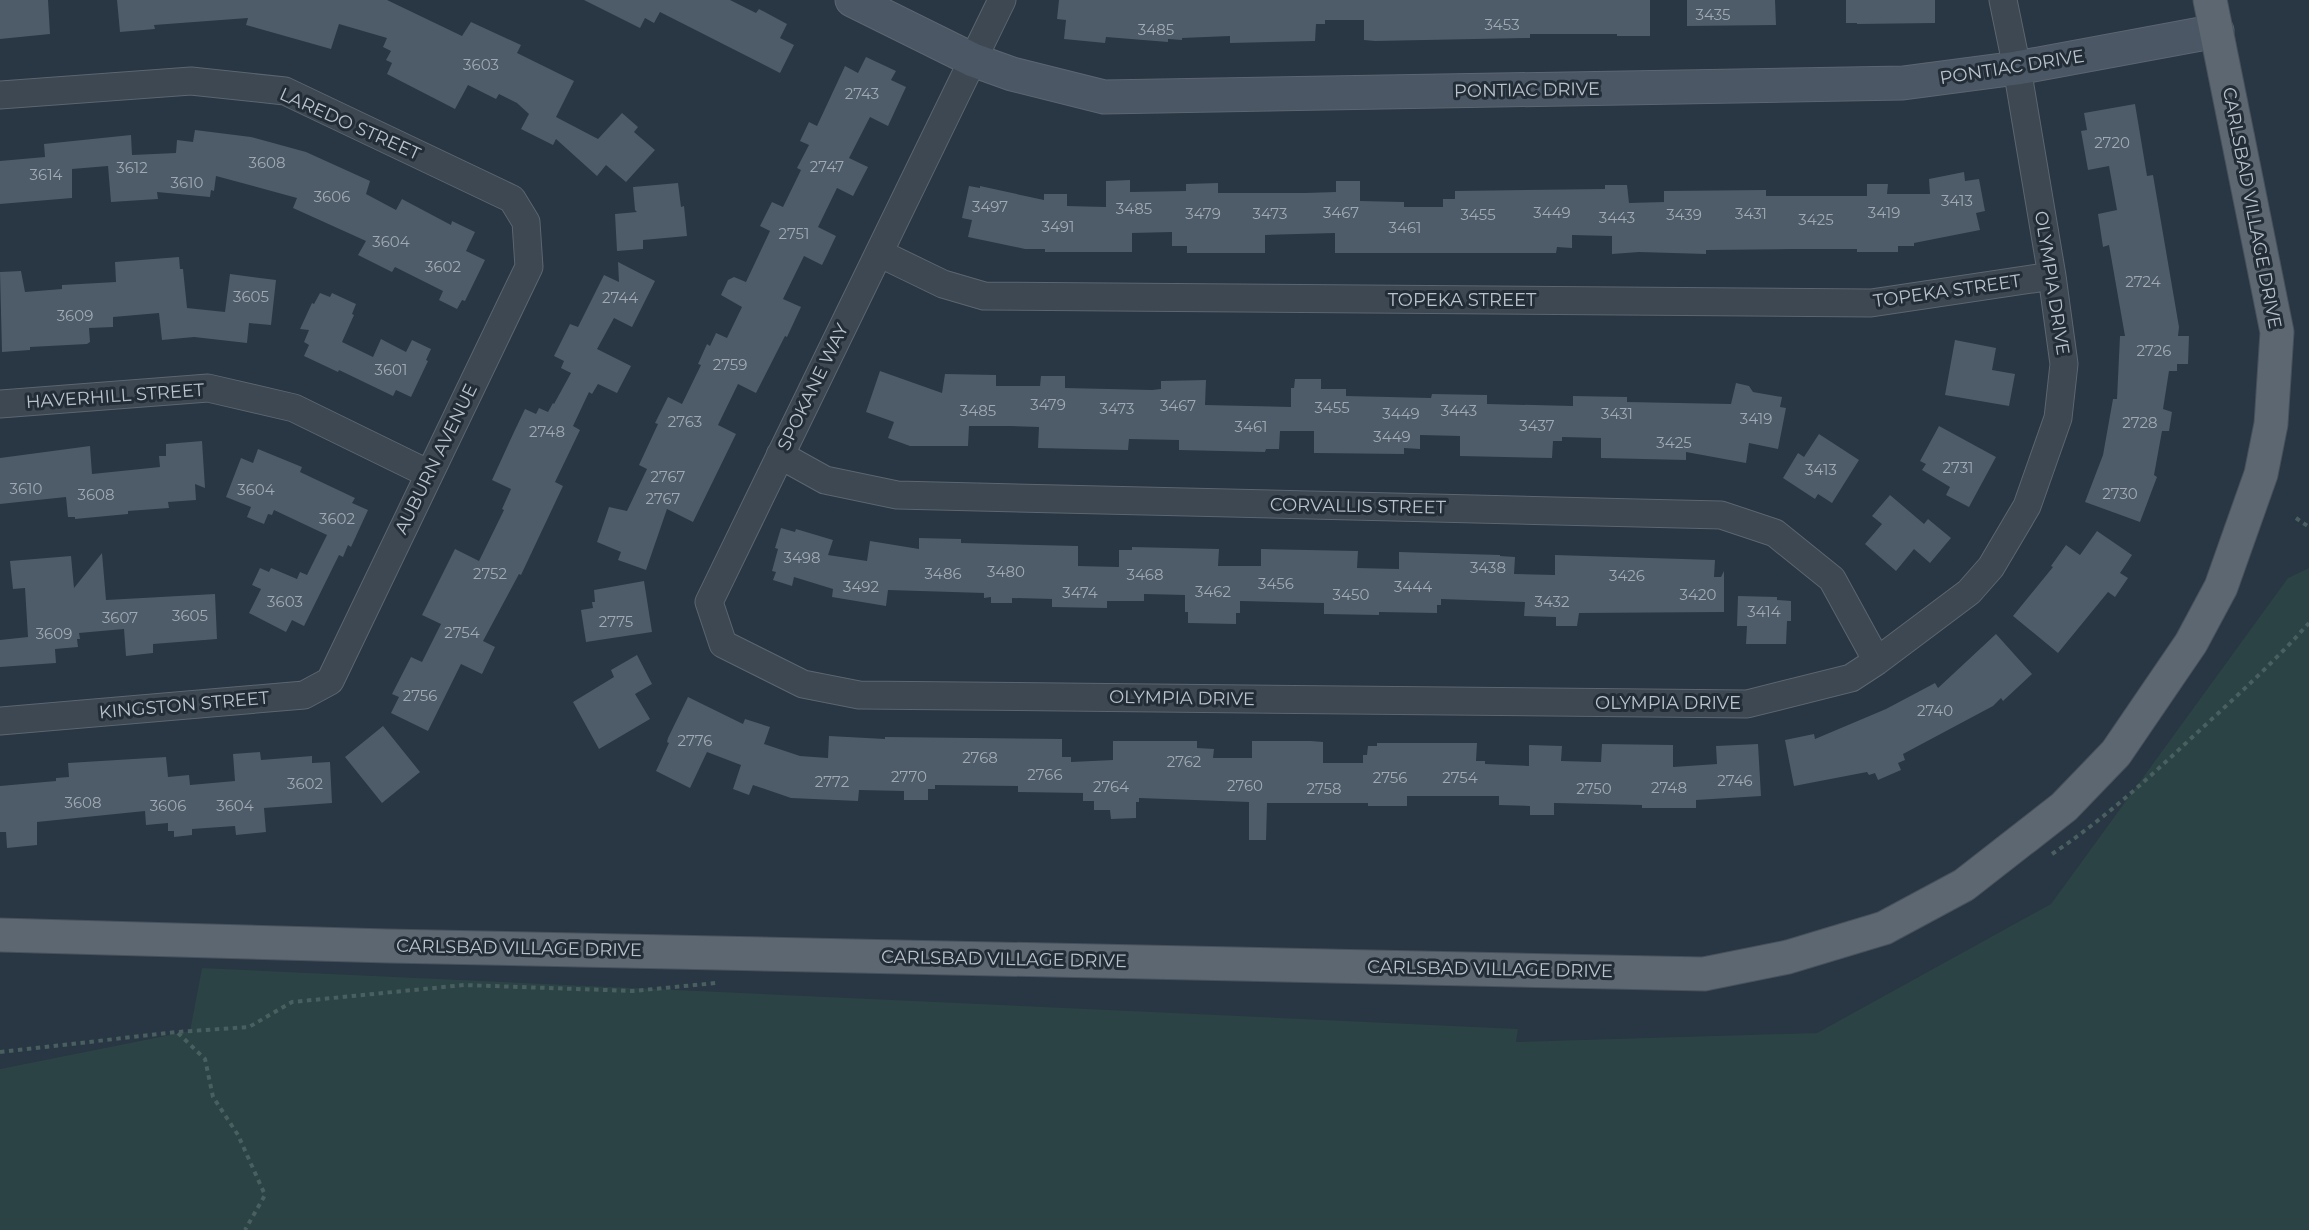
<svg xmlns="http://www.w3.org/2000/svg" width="2309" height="1230" font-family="Montserrat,sans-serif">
<rect width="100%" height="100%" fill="#293643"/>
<path fill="#2b4344" d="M2309,568v662h-2309v-161l190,-38 12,-63 1316,61 -2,13 301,-9 234,-129 237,-326z"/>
<path fill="#4d5c68" d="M0,0h48l2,34 -50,5z
M117,0h270l75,36 9,-14 50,23 -4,8 57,28 -18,36 42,22 24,-26 16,14 -4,5 21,18 -29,32 -20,-17 -9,11 -41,-37 -3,6 -32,-16 8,-15 -12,-11 -18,-9 -3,5 -28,-14 -13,24 -68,-35 5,-11 -6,-3 5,-9 -8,-4 4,-9 -48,-14 -8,25 -85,-24 2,-7 -94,7 1,4 -35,3z
M584,0h146l26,13 3,-4 28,15 -7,14 14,7 -14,28 -120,-61 -6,11 -9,-5 -5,10z
M1059,0h591v36h-33v-2h-87v4l-155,3 -11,-1v-20h-39v4h-9l-1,17 -85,2v-7l-48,2v2l-14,-1v3l-62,-5 -1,6 -41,-4 2,-19 -9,-1z
M1687,0h88l1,25 -89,1z
M1846,0h89v23l-78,1v-1h-11z
M866,57l30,14 -5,9 15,7 -18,39 -18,-9 -21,41 19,9 -15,29 -16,-8 -19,39 18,9 -9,19 -5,10 -18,-9 -21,43 18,8 -14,30 -2,-1 -29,57 -18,-9 -20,41 18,9 -43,88 -26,-13 -21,61 -28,-10 3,-8 -24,-10 12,-35 18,4 20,-42 -8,-4 19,-41 -3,-1 13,-26 14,7 19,-39 -3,-1 9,-20 3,2 6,-13 11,5 15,-31 -21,-12 7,-15 6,-3 12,5 24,-51 -10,-5 12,-24 11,5 18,-37 -4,-2 12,-23 -9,-4 9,-19 8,4 28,-60 13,7z
M2135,104l12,72 6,-1 26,152 -1,9h11l-1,28h-11v7h-8l-6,38 9,3 -3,19h-7l-8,44 3,2 -17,45 -55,-20 18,-47 10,-56h4l3,-63h5l-16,-91 -6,2 -5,-33 19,-4 -8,-44 -21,4 -7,-39 6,-1 -3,-17z
M195,130l56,7 55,15 64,29 -4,13 30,16 6,-11 49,26 1,-4 23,11 -9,19 19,9 -20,41 -3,-1 -5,9 -18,-9 4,-9 -48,-24 -3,5 -34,-17 8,-14 -73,-33 4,-10 -81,-22 -2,15 -3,-1 -1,7 -53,-5 1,7 -47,3 -3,-36 -36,3v29l-72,6v-43l45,-4 -1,-13 87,-9 1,20 44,-2 1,-13 16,2z
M1964,172l1,9 14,-2 6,32 -9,2 4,17 -66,13v3h-16v6h-41v-3h-66l-85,1v4l-67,-2 -27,2v-18l-40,-1v13l-15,-1 -1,6h-221v-20l-70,2v18h-78v-7h-15v-14l-40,1v19h-87v-3h-20l-57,-12 4,-17 -10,-2 7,-32 11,2v-2l64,14v-6h23v12l39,1v-26l24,-1v12l56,-1v-7l32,-1v10h87l31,-1v-11h24v20l44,1v5h39v-8h12v-8l150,-2v-4h22l2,18 35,-1v-11l102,-1v6h101v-12h21l-1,10h43l-1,-15z
M678,183l3,24 3,-1 3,30 -44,4v9l-26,2 -2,-37 22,-2 -2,-2 -2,-23z
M179,257l1,12h3l4,39 38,4 5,-38 46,6 -5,45 -22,-2 -2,20 -53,-6 -32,3 -3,-27 -46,4v10l-24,1 1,14 -3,2 -57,3v3l-28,2 -2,-80 21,-1 4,21 37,-3v-4l54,-3 -1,-20z
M618,262l37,19 -23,46 -18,-9 -17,31 34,17 -14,27 -19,-9 -6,10 -3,-2 -16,34 7,4 -25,52 8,4 -42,89 -2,-1 -36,67 12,6 -13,27 -21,-10 -33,67 -37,-18 8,-16 -7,-3 19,-37 11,5 19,-38 -19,-9 33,-66 24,12 25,-51 -2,-1 9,-20 -19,-9 22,-48 11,-23 11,5 3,-6 9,4 5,-9 1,1 17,-31 -10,-5 3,-7 -10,-5 16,-32 8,3 26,-52 15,7z
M320,293l10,4 2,-4 24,11 -4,10 2,1 -12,27 31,15 8,-18 25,13 6,-12 19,9 -5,11 2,1 -17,36 -15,-7 -3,6 -54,-26 -1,2 -34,-16 5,-11 -5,-3 5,-12 -9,-1 12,-26 2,1z
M1955,340l41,8 -4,22 23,4 -6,32 -64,-11z
M880,371l62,22 3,-19 51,1v11h44l1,-10h24v12l87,2 9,-1v-8l45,-1 -1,25 86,2v-19h3l1,-9h26v10h25v7l85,2 1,-4 55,1v9l86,2v-10l54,1v5l104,2 5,-21 13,3 4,6 29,5 -2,10 6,1 -8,41 -29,-6 -3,20 -60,-11v8l-85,-2v-20l-39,-1v4h-9l-1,17 -92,-2v-20l-40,-1v14l-16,-1v6l-90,-1v-22h-34l-1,18h-13l-1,3 -86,-2v-10l-50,-1 -1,11 -90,-2 1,-21 -29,-1h-41l-1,20h-58l-22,-8 6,-16 -28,-10z
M1939,426l57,31 -27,50 -23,-12 4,-8 -28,-17 4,-6 -6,-3z
M1819,434l40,26 -27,43 -14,-9 -3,5 -32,-21 15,-25 6,4z
M202,441l3,47 -10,-4 1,16 -28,2 1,6 -41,3v3l-53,5v-2h-7l-2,-20 -66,7v-46l90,-12 2,28 68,-7 -1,-11h7v-12z
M258,449l44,18 -2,5 55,26 -3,5 16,7 -17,37 -3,-2 -5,12 -4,-2 -35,71 -12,-6 -6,12 -37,-19 12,-24 -9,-4 8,-17 9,4 2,-4 26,11 3,-7 7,3 20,-40 -53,-25 -2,5 -4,-1 -4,10 -17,-7 4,-10 -25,-10 15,-39 12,5z
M1890,495l34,29 4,-5 23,19 -21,25 -16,-14 -18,22 -31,-27 17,-20 -10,-8z
M781,528l14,4 1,-3 37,11 -5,15 39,6 3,-20 49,8v-11l42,1v4l117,3v20l41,1v-17h13v-3l87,2 -1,17h43v-17l97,2 -1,17 42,1v-17l101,3v1l15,1 -1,17 41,1v-20l160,5 -1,17h7l3,-6v41l-145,1 -2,13h-21v-9l-32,-1 1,-14 -84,-3v6h-4v8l-58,-1v3l-55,-1v-11l-84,-2v12h-4v11l-48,-1v-11h-3v-17l-41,-1v7h-37v7l-55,-1v-8l-40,-1v5h-21v-6l-7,1v-5l-96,-3 -2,16 -54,-9 1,-8 -39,-12 -2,9 -19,-6 3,-8 -4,-1 6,-22 -3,-1z
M2097,531l35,24 -12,18 8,5 -13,19 -7,-5 -50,61 -45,-37 40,-49 -2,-1 15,-21 14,10z
M102,553l4,47 109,-6 2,45 -64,5v9l-27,3 -2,-27 -45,4 1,6h-3l1,8 -23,2 1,14 -56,4v-27l28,-3 -3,-49 -12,1 -3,-28 61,-5 3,32z
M644,581l8,51 -66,10 -5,-32 12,-2 -1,-6h3l-1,-12z
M1738,596l39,1v3l14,1v20h-4l-1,23h-40l1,-18h-10z
M1996,634l36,40 -29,27 -2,-3 -8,8 -90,48 2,6 -7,3 3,7 -23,10 -3,-7 -6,2 -2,-3 -73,14 -9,-46 29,-6 1,5 71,-30 49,-26 3,5z
M637,655l15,29 -17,10 15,25 -51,30 -26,-47 41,-25 -3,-7z
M688,697l55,27 2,-5 25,8 -6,17 36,12 28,2 1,-22 56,3v-2l177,2v18h9v5l42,-2v-19h84v7l17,1 -1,9h39v-17h59l12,1v21h40v-8h4l1,-9h9v-3h100l-1,18h9v3l44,2v-21l33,1 -1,15 40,1 1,-18 71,1v22l44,-3 -1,-18 42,-2 3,52 -65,4v8h-54v-3l-88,-2v12h-24v-9l-31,-1v-9h-92v10h-39v-3h-101l-1,37h-17v-38l-110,-4v4h-3v16l-25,1 -1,-9h-16v-9h-11v-8l-65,-1v-6l-83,-1v4h-7v11h-24v-9l-45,-1 -1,11 -67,-3 -38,-13 -4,10 -16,-6 8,-24 -34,-13 -17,36 -34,-17 13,-28 -2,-1 1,-4z
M383,726l37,46 -38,31 -37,-46z
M260,752l1,8 51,-4v7l18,-1 2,41 -68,5 2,24 -30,3 -1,-9 -43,3v6l-18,2v-6h-6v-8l-22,2 -1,-14 -108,11v23l-30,3 -1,-16h-6v-46l56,-5v-3l13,-1 -1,-14 98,-6 2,20 21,-2 1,10 45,-4 -2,-27z"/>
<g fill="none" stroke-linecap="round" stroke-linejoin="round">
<g stroke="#5c6670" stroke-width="29">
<path id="street" d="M1002,0l-293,602 14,42 80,40 56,11 888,9 104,-26 26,-17 92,-69 22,-25 36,-61 31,-88 6,-54 -12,-88 -35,-208 -14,-68
M0,95l191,-14 94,10 227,108 14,23 3,45 -199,414 -26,14 -304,26
M879,253l64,31 41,12 887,7 181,-27
M0,404l208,-16 86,20 135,66
M780,455l45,25 72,15 824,20 54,18 57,46 45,82"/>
</g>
<g stroke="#5c6670" stroke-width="35">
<path id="secondary" d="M852,0l121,60 39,14 92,23 799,-14 114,-15 200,-37"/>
</g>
<g stroke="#47515c" stroke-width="35">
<path id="primary" d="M0,935l388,11 1316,28 84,-17 96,-29 80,-43 100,-78 52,-54 75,-110 30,-56 40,-113 10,-50 6,-92 -67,-332"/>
</g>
<path stroke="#495f60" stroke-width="4" stroke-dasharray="4.5 4.5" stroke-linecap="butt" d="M2296,518l13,9
M2052,854c54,-36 101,-80 148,-124 38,-35 75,-69 109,-107
M178,1033l27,26 8,38 25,38 27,60 -20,35
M0,1052l177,-20 72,-5 43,-25 172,-17 169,6 83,-8"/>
<use href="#street" stroke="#3d4852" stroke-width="27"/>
<use href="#secondary" stroke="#4b5765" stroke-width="33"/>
<use href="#primary" stroke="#5c6772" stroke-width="33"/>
</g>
<g text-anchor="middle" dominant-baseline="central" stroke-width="6" stroke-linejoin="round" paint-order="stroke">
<g font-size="15" fill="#a0a9b3">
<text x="1713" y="14">3435</text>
<text x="1502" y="24">3453</text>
<text x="1156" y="29">3485</text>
<text x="481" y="64">3603</text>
<text x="862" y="93">2743</text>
<text x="2112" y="142">2720</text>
<text x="267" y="162">3608</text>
<text x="827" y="166">2747</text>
<text x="132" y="167">3612</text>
<text x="46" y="174">3614</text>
<text x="187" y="182">3610</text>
<text x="332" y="196">3606</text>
<text x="1957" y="200">3413</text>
<text x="990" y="206">3497</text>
<text x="1134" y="208">3485</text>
<text x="1341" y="212">3467</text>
<text x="1552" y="212">3449</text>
<text x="1884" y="212">3419</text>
<text x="1203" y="213">3479</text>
<text x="1270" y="213">3473</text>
<text x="1751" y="213">3431</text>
<text x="1478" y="214">3455</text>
<text x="1684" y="214">3439</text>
<text x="1617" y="217">3443</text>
<text x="1816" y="219">3425</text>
<text x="1058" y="226">3491</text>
<text x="1405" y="227">3461</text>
<text x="794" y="233">2751</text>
<text x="391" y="241">3604</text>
<text x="443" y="266">3602</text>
<text x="2143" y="281">2724</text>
<text x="251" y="296">3605</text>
<text x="620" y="297">2744</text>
<text x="75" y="315">3609</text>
<text x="2154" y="350">2726</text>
<text x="730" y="364">2759</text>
<text x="391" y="369">3601</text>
<text x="1048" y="404">3479</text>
<text x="1178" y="405">3467</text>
<text x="1332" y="407">3455</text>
<text x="1117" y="408">3473</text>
<text x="978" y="410">3485</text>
<text x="1459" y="410">3443</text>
<text x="1401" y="413">3449</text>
<text x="1617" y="413">3431</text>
<text x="1756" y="418">3419</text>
<text x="685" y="421">2763</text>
<text x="2140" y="422">2728</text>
<text x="1537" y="425">3437</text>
<text x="1251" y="426">3461</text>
<text x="547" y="431">2748</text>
<text x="1392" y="436">3449</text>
<text x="1674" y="442">3425</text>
<text x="1958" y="467">2731</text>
<text x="1821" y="469">3413</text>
<text x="668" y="476">2767</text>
<text x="26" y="488">3610</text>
<text x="256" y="489">3604</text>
<text x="2120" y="493">2730</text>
<text x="96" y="494">3608</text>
<text x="663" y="498">2767</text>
<text x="337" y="518">3602</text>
<text x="802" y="557">3498</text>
<text x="1488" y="567">3438</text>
<text x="1006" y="571">3480</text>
<text x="490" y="573">2752</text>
<text x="943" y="573">3486</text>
<text x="1145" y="574">3468</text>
<text x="1627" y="575">3426</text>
<text x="1276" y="583">3456</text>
<text x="861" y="586">3492</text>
<text x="1413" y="586">3444</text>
<text x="1213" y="591">3462</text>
<text x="1080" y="592">3474</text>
<text x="1351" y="594">3450</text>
<text x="1698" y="594">3420</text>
<text x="285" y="601">3603</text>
<text x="1552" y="601">3432</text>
<text x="1764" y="611">3414</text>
<text x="190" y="615">3605</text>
<text x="120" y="617">3607</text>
<text x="616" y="621">2775</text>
<text x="462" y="632">2754</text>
<text x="54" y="633">3609</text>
<text x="420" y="695">2756</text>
<text x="1935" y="710">2740</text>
<text x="695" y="740">2776</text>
<text x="980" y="757">2768</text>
<text x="1184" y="761">2762</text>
<text x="1045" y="774">2766</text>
<text x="909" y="776">2770</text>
<text x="1390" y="777">2756</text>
<text x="1460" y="777">2754</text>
<text x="1735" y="780">2746</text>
<text x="832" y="781">2772</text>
<text x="305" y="783">3602</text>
<text x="1245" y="785">2760</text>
<text x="1111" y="786">2764</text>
<text x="1669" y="787">2748</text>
<text x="1324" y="788">2758</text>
<text x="1594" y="788">2750</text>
<text x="83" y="802">3608</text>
<text x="168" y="805">3606</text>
<text x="235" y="805">3604</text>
</g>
<g font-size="18" fill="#bbc3cc" stroke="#222d38">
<text transform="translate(2012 67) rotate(-9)">PONTIAC DRIVE</text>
<text transform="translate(1527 90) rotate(-1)">PONTIAC DRIVE</text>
<text transform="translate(350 124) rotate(24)">LAREDO STREET</text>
<text transform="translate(2252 208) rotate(79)">CARLSBAD VILLAGE DRIVE</text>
<text transform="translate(2052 283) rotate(81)">OLYMPIA DRIVE</text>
<text transform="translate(1947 291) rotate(-8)">TOPEKA STREET</text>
<text x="1462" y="300">TOPEKA STREET</text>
<text transform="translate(813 387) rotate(-64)">SPOKANE WAY</text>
<text transform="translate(115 396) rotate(-4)">HAVERHILL STREET</text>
<text transform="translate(436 459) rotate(-64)">AUBURN AVENUE</text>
<text transform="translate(1358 506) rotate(1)">CORVALLIS STREET</text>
<text transform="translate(1182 698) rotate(1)">OLYMPIA DRIVE</text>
<text x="1668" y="703">OLYMPIA DRIVE</text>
<text transform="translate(184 705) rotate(-5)">KINGSTON STREET</text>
<text transform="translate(519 948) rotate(1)">CARLSBAD VILLAGE DRIVE</text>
<text transform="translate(1004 959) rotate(1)">CARLSBAD VILLAGE DRIVE</text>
<text transform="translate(1490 969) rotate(1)">CARLSBAD VILLAGE DRIVE</text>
</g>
</g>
</svg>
